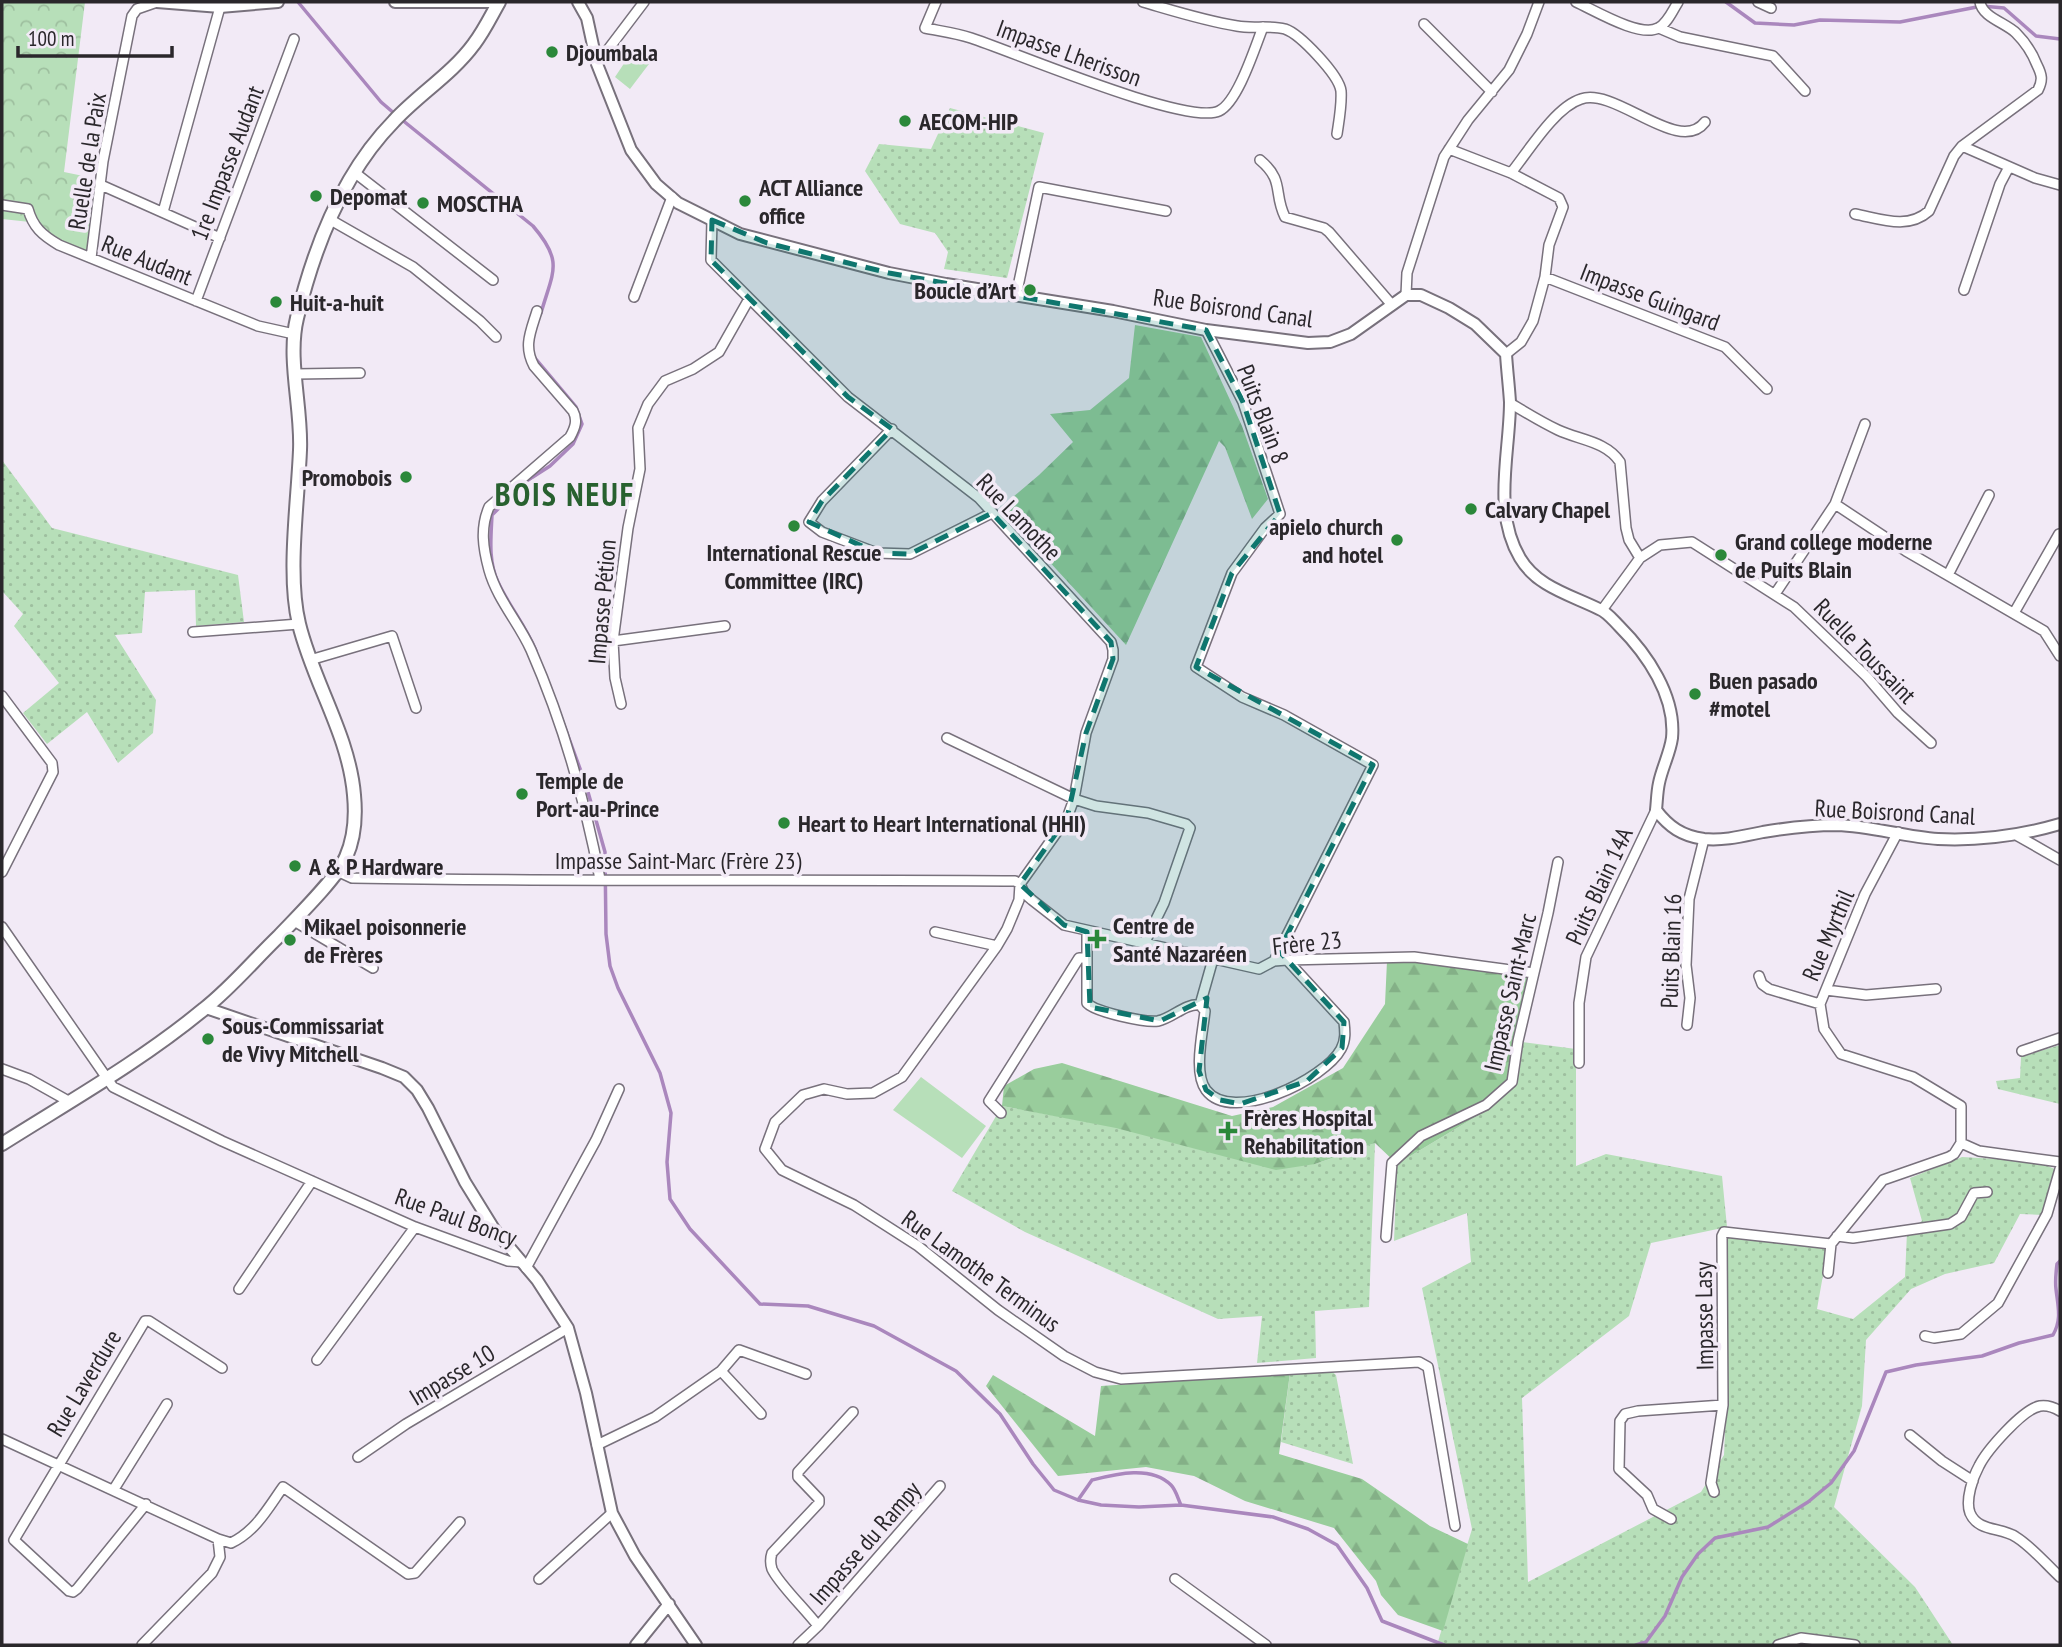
<svg xmlns="http://www.w3.org/2000/svg" width="2062" height="1647" font-family="'PT Sans Narrow',sans-serif">
<defs>
<pattern id="grass-dots" width="8" height="8" patternUnits="userSpaceOnUse" patternTransform="scale(1.75)"><rect width="8" height="8" fill="#b7dfb9"/><path d="M2 2h.1M6 6h.1" fill="none" stroke="#9ebf9f" stroke-width="1.8" stroke-linecap="round"/></pattern>
<pattern id="forest-firs" width="22" height="20" patternUnits="userSpaceOnUse" patternTransform="scale(1.75)"><rect width="22" height="20" fill="#99cd9c"/><path d="M5 1l3.5 6h-7zM16 11l3.5 6h-7z" fill="#84b087"/></pattern>
<pattern id="park-crowns" width="20" height="18" patternUnits="userSpaceOnUse" patternTransform="scale(1.75)"><rect width="20" height="18" fill="#b7dfb9"/><path d="M2 6a3 3 0 1 1 6 0M12 15a3 3 0 1 1 6 0" fill="none" stroke="#9ebf9f"/></pattern>
</defs>
<rect width="100%" height="100%" fill="#f2eaf6"/>
<path fill="url(#grass-dots)" d="M950,108l94,25 -37,145 -63,-9 4,-17 -13,-19 -35,-9 -35,-53 14,-27 52,5z
M2,460l50,68 186,47 6,47 -48,4 -1,-36 -50,2 -3,41 -27,2 41,65 -3,33 -35,30 -31,-51 -40,32 -24,-31 36,-30 -45,-57 9,-12 -21,-23z
M1522,1042l54,7v117l30,-12 116,22 5,51 -76,16 -22,73 -107,82 6,184 173,-90 23,-37 4,-89 -1,-128 6,-3 95,12 -11,62 36,10 52,-42 2,-45 15,-11 -12,-43 52,-21 74,4 21,9 -14,45 -23,-1 -26,49 -49,11 -34,15 -45,51 -4,66 -28,101 81,80 38,58h-516l35,-116 -50,-241 49,-26 -4,-49 -73,28 3,-77 95,-57 21,-21z
M2060,1045v59l-62,-15 -2,-8 24,-3 1,-21z
M1002,1106l313,58 60,-21 -6,164 -54,4 1,47 -59,5 5,-47 -44,3 -193,-87 -73,-41z
M1329,1369l7,6 17,89 -72,-22 9,-69z"/>
<path fill="url(#forest-firs)" d="M1135,325l66,12 41,89 26,73 -16,20 -27,-72 -6,-6 -93,204 -126,-137 39,-33 34,-33 -23,-28 40,-4 39,-32z
M1387,961l26,1 118,15 -17,109 -22,21 -95,57 -22,-21 -60,21 -39,6 -160,-42 -114,-22 2,-20 30,-17 28,-6 170,53 41,-9 70,-39 42,-64z
M1290,1373l-11,81 83,25 68,47 38,18 -25,87 -45,-16 -17,-20 -5,-14 -42,-53 -89,-27 -51,-25 -48,-9 -88,9 -72,-90 7,-11 102,61 6,-50z"/>
<path fill="url(#park-crowns)" d="M2,2h83l-21,170 34,7 -11,72 -32,-8 -25,-21 -28,-3z"/>
<path fill="#b7dfb9" d="M635,47l17,13 -22,29 -15,-12z
M921,1077l65,49 -24,32 -69,-48z"/>
<g fill="none" stroke-linecap="round" stroke-linejoin="round">
<path stroke="#aa87bd" stroke-width="3.5" d="M298,2l83,100 14,12
M1726,2l29,21 39,2 26,-5 80,2 82,-16 22,2 32,28 24,3
M401,119l132,107c31,36 20,45 8,87
M534,357l42,50 6,17 -9,20 -23,22 -25,16 -33,33c-1,22 -4,46 6,67 11,24 28,44 38,69
M549,684l37,101 19,67 1,82 4,32 8,22 42,85 11,40 -4,49 3,37 20,30 70,75 48,2 66,20 82,45 44,43 33,50 21,26 24,10 23,5 38,2 42,-2 92,12 35,12 29,16 30,43 15,33 62,24
M1078,1500l14,-20c24,-6 59,-15 79,5 5,5 7,14 10,20
M1636,1645l10,-3 19,-26 17,-39 16,-23 17,-16 53,-11 40,-25 23,-19 23,-32 32,-79 30,-7 66,-9 37,-13 34,-8c9,-16 5,-28 3,-46 -1,-8 0,-17 1,-25l3,-3"/>
<g stroke="#78717c" stroke-width="12">
<path id="minor" d="M936,2l-11,26c15,3 31,5 46,10 43,14 216,88 248,73 19,-9 36,-64 44,-84
M1143,2c31,9 62,19 94,24 15,3 32,-1 48,3 15,5 54,46 56,62 1,14 -2,29 -4,43
M1576,2c18,8 64,36 82,26 9,-4 15,-18 20,-26
M1758,2l13,6
M1424,24l68,68
M1659,28l21,9 93,19 32,35
M597,64l47,-62
M1962,146l73,32 25,7
M1449,149l62,24 48,25 4,9 -14,38 -4,32 -12,44 -12,21 -15,12
M1260,160c25,21 13,33 25,57l39,11 5,4 63,73
M354,172l139,108
M1511,173c17,-21 44,-66 70,-74 35,-12 98,57 124,23
M101,185l119,53
M2,205l26,4c5,18 14,26 31,36l199,81 36,8
M163,212l57,-205
M1855,214c26,5 53,16 74,-3l25,-55 8,-10 76,-56c5,-10 4,-15 -1,-25 -5,-13 -11,-22 -21,-32 -10,-10 -34,-16 -36,-31
M329,219l84,48 67,54 16,16
M712,220l-1,40 137,137 131,101 132,144 2,8v9l-27,74 -12,66 -7,19 -47,66 -1,16 -12,29 -10,17 -95,131 -29,16 -26,1 -23,-5 -21,6 -28,27 -10,27 17,21 72,35 64,41 80,64 66,46 31,16 26,7 298,-17 9,5 27,159
M91,258l12,-97 29,-145 5,-7 20,-7
M1545,277l180,70 42,42
M1964,290l36,-106 9,-17
M1406,295l1,-22 37,-116 24,-37 41,-50 18,-36 12,-32
M1016,296l23,-109 127,24
M634,297l38,-100
M196,301l98,-262
M537,311c-6,20 -14,35 -3,55l39,45c5,9 2,17 -3,26l-81,70c-9,21 -6,41 0,63 8,29 30,53 42,80 32,73 54,151 69,229
M1206,330l37,72 37,112 -15,14 -33,45 -36,94 46,30 42,18 89,50 -99,196
M296,374l64,-1
M1510,403c15,9 31,19 48,27 21,10 48,11 62,32l6,66 3,12 11,18
M892,429l-70,72 -13,21 13,10 55,21 33,1 82,-41
M1835,504l71,47 138,80 16,25
M1948,575l41,-80
M1775,594l60,-90 30,-80
M1602,610l38,-52 20,-13 32,-3 102,65 73,70 31,36 33,30
M2014,613l45,-79
M193,632l106,-8
M613,641l112,-15
M310,660l82,-24 24,72
M2,696l50,67 1,9 -51,100
M621,704l-6,-26 -2,-37 15,-113 12,-59 -2,-41 10,-24 17,-23 28,-12 26,-17 30,-53
M947,738l127,61 22,7 52,7 38,11 4,4 -26,75 -20,41
M1898,832l-33,62 -45,110 4,25 17,25 72,23 48,29v37
M2018,836l42,24
M337,871l15,7c221,4 442,1 663,3l5,3
M1021,886l3,7 8,7 32,25 195,44 15,-8 13,-1 127,-3 120,16
M294,921l79,47
M2,927l111,160 109,54 193,86 93,34 13,1
M935,932l62,14
M1087,932v71c8,9 59,20 71,18 15,-3 27,-18 42,-16l5,6c-2,20 -12,62 1,79 26,35 119,-11 135,-41 5,-9 4,-18 3,-27l-57,-62
M1759,976l3,8 7,5 51,15
M1826,990l40,5 70,-6
M1200,1005l13,-46
M1687,1025l3,-27 -4,-33 3,-66 15,-60
M2022,1051l38,-13
M1579,1063v-60l7,-46 70,-147
M2,1069l27,10 41,23
M1001,1113l-12,-12 90,-143h6
M1961,1143l18,8 81,11
M1837,1236l16,2 97,-14 11,-7 13,-24 13,-1
M1386,1237l6,-74 29,-27 65,-31 26,-23 6,-41 30,-128 10,-51
M526,1268l70,-128 23,-51
M1828,1273l3,-29
M239,1289l73,-108
M1925,1336l9,2 27,-4 37,-31 49,-89 13,-45
M317,1360l98,-133
M721,1371l40,43
M2060,1411c-5,-3 -13,-6 -20,-5 -17,3 -53,44 -61,60 -6,11 -14,34 -9,47 8,19 31,14 46,24 16,10 30,27 44,40
M1910,1435l32,26 31,20
M2,1439l216,100 13,4c25,-12 37,-35 52,-56l125,87 7,-1 45,-51
M597,1445l58,-28 66,-46 18,-21 67,24
M358,1457l48,-33 162,-96
M114,1489l53,-85
M1714,1492l-3,-9 12,-78
M146,1504l-69,85 -4,3 -4,-1 -55,-51 131,-219h4l73,47
M1671,1519l-18,-10 -6,-14 -28,-26 1,-48 5,-7 13,-3 85,-6 -1,-169 2,-4 107,12 52,-64 66,-23 5,-3 7,-11
M539,1579l73,-66
M1175,1579l91,66
M818,1626c-11,-15 -40,-43 -46,-57 -2,-6 -2,-10 0,-16l47,-50v-4l-21,-22v-5l55,-60
M142,1645l70,-72 8,-16 -2,-18
M798,1645l20,-19 122,-140
M1778,1645l23,-7 54,7"/>
</g>
<g stroke="#78717c" stroke-width="14">
<path id="tertiary" d="M157,2l63,5 58,-5
M395,2h97
M578,2l9,16 10,46 34,86 25,34 22,19 62,31 149,39 57,11 167,27 93,19 102,13 22,-1 21,-8 55,-39h15l28,13 26,16 31,30c1,16 3,32 4,48 0,51 -18,109 10,156 17,29 51,37 79,51 8,3 14,11 20,17 28,28 57,70 53,112 -2,15 -10,30 -13,45 -2,9 -2,18 -3,27 13,17 26,26 48,29 20,2 39,-3 59,-7 24,-4 50,-7 74,-7 34,1 68,12 101,14 43,2 81,-3 122,-15
M206,1008l176,60 22,9 13,13 11,18 37,74 29,47 43,51 31,48 18,65 26,120 23,43 61,89
M636,1645l33,-41"/>
</g>
<g stroke="#78717c" stroke-width="16">
<path id="secondary" d="M2,1144c68,-43 139,-83 202,-135 27,-21 50,-49 75,-73 17,-18 58,-58 67,-79 9,-20 10,-41 8,-62 -5,-60 -41,-113 -55,-171 -12,-49 -1,-123 1,-174 2,-42 -13,-91 -3,-132 17,-71 45,-144 97,-197 25,-27 58,-47 80,-77 10,-13 17,-28 25,-42"/>
</g>
<use href="#minor" stroke="#fff" stroke-width="9"/>
<use href="#tertiary" stroke="#fff" stroke-width="10"/>
<use href="#secondary" stroke="#fff" stroke-width="12"/>
</g>
<path fill="#0f766e" fill-opacity="0.2" stroke="#0f766e" stroke-width="5" stroke-dasharray="14 9" stroke-linejoin="round" d="M712,220l55,23 122,30 317,57 37,72 37,112 -48,59 -36,94 177,98 -94,186 65,71 -2,26 -35,33 -67,23 -20,-4 -14,-10 -7,-19 8,-73 -47,23 -70,-14 -3,-75 -23,-7 -44,-41 47,-66 19,-85 27,-74 -2,-17 -119,-129 -82,41 -33,-1 -68,-31 13,-21 70,-72 -44,-32 -137,-137z"/>
<g fill="#2b883a" stroke="#f2eaf6" stroke-width="2.5">
<circle cx="552" cy="52" r="7"/>
<circle cx="905" cy="121" r="7"/>
<circle cx="316" cy="196" r="7"/>
<circle cx="745" cy="201" r="7"/>
<circle cx="423" cy="203" r="7"/>
<circle cx="1030" cy="290" r="7"/>
<circle cx="276" cy="302" r="7"/>
<circle cx="406" cy="477" r="7"/>
<circle cx="1471" cy="509" r="7"/>
<circle cx="794" cy="526" r="7"/>
<circle cx="1397" cy="540" r="7"/>
<circle cx="1721" cy="555" r="7"/>
<circle cx="1695" cy="694" r="7"/>
<circle cx="522" cy="794" r="7"/>
<circle cx="784" cy="823" r="7"/>
<circle cx="295" cy="866" r="7"/>
<path d="M1093.5 928.5h7v7h7v7h-7v7h-7v-7h-7v-7h7z"/>
<circle cx="290" cy="940" r="7"/>
<circle cx="208" cy="1039" r="7"/>
<path d="M1224.5 1120.5h7v7h7v7h-7v7h-7v-7h-7v-7h7z"/>
</g>
<g text-anchor="middle" dominant-baseline="central" stroke-width="7" stroke-linejoin="round" paint-order="stroke">
<g font-size="24" font-weight="bold" fill="#2a272b" stroke="#f2eaf6" text-anchor="start">
<text x="566" y="52">Djoumbala</text>
<text x="919" y="121">AECOM-HIP</text>
<text x="759" y="187">ACT Alliance<tspan x="759" dy="28">office</tspan></text>
<text x="330" y="196">Depomat</text>
<text x="437" y="203">MOSCTHA</text>
<text x="1016" y="290" text-anchor="end">Boucle d’Art</text>
<text x="290" y="302">Huit-a-huit</text>
<text x="392" y="477" text-anchor="end">Promobois</text>
<text x="1485" y="509">Calvary Chapel</text>
<text x="1383" y="526" text-anchor="end">apielo church<tspan x="1383" dy="28">and hotel</tspan></text>
<text x="1735" y="541">Grand college moderne<tspan x="1735" dy="28">de Puits Blain</tspan></text>
<text x="794" y="552" text-anchor="middle">International Rescue<tspan x="794" dy="28">Committee (IRC)</tspan></text>
<text x="1709" y="680">Buen pasado<tspan x="1709" dy="28">#motel</tspan></text>
<text x="536" y="780">Temple de<tspan x="536" dy="28">Port-au-Prince</tspan></text>
<text x="798" y="823">Heart to Heart International (HHI)</text>
<text x="309" y="866">A &amp; P Hardware</text>
<text x="1113" y="925">Centre de<tspan x="1113" dy="28">Santé Nazaréen</tspan></text>
<text x="304" y="926">Mikael poisonnerie<tspan x="304" dy="28">de Frères</tspan></text>
<text x="222" y="1025">Sous-Commissariat<tspan x="222" dy="28">de Vivy Mitchell</tspan></text>
<text x="1244" y="1117">Frères Hospital<tspan x="1244" dy="28">Rehabilitation</tspan></text>
</g>
<g font-size="24" fill="#2a272b" stroke="#f2eaf6">
<text transform="translate(1069 53) rotate(20)">Impasse Lherisson</text>
<text transform="translate(87 161) rotate(-81)">Ruelle de la Paix</text>
<text transform="translate(227 163) rotate(-69)">1re Impasse Audant</text>
<text transform="translate(147 260) rotate(22)">Rue Audant</text>
<text transform="translate(1650 297) rotate(21)">Impasse Guingard</text>
<text transform="translate(1233 308) rotate(8)">Rue Boisrond Canal</text>
<text transform="translate(1263 414) rotate(69)">Puits Blain 8</text>
<text transform="translate(1019 517) rotate(46)">Rue Lamothe</text>
<text transform="translate(602 602) rotate(-85)">Impasse Pétion</text>
<text transform="translate(1865 651) rotate(46)">Ruelle Toussaint</text>
<text transform="translate(1895 812) rotate(3)">Rue Boisrond Canal</text>
<text x="678" y="860">Impasse Saint-Marc (Frère 23)</text>
<text transform="translate(1599 886) rotate(-65)">Puits Blain 14A</text>
<text transform="translate(1828 935) rotate(-67)">Rue Myrthil</text>
<text transform="translate(1307 943) rotate(-6)">Frère 23</text>
<text transform="translate(1671 951) rotate(-88)">Puits Blain 16</text>
<text transform="translate(1510 992) rotate(-77)">Impasse Saint-Marc</text>
<text transform="translate(456 1217) rotate(20)">Rue Paul Boncy</text>
<text transform="translate(981 1271) rotate(36)">Rue Lamothe Terminus</text>
<text transform="translate(1704 1316) rotate(-91)">Impasse Lasy</text>
<text transform="translate(452 1375) rotate(-31)">Impasse 10</text>
<text transform="translate(84 1383) rotate(-59)">Rue Laverdure</text>
<text transform="translate(865 1543) rotate(-49)">Impasse du Rampy</text>
</g>
<g font-size="32" font-weight="bold" letter-spacing="2" fill="#28612f" stroke="#f2eaf6">
<text x="565" y="494">BOIS NEUF</text>
</g>
</g>
<rect width="2062" height="1647" fill="none" stroke="#2a272b" stroke-width="7"/>
<path d="M18 46v10h154v-10" fill="none" stroke="#2a272b" stroke-width="3.5"/>
<text x="28" y="46" font-size="21" fill="#2a272b" stroke="#f2eaf6" stroke-width="5" paint-order="stroke">100 m</text>
</svg>
